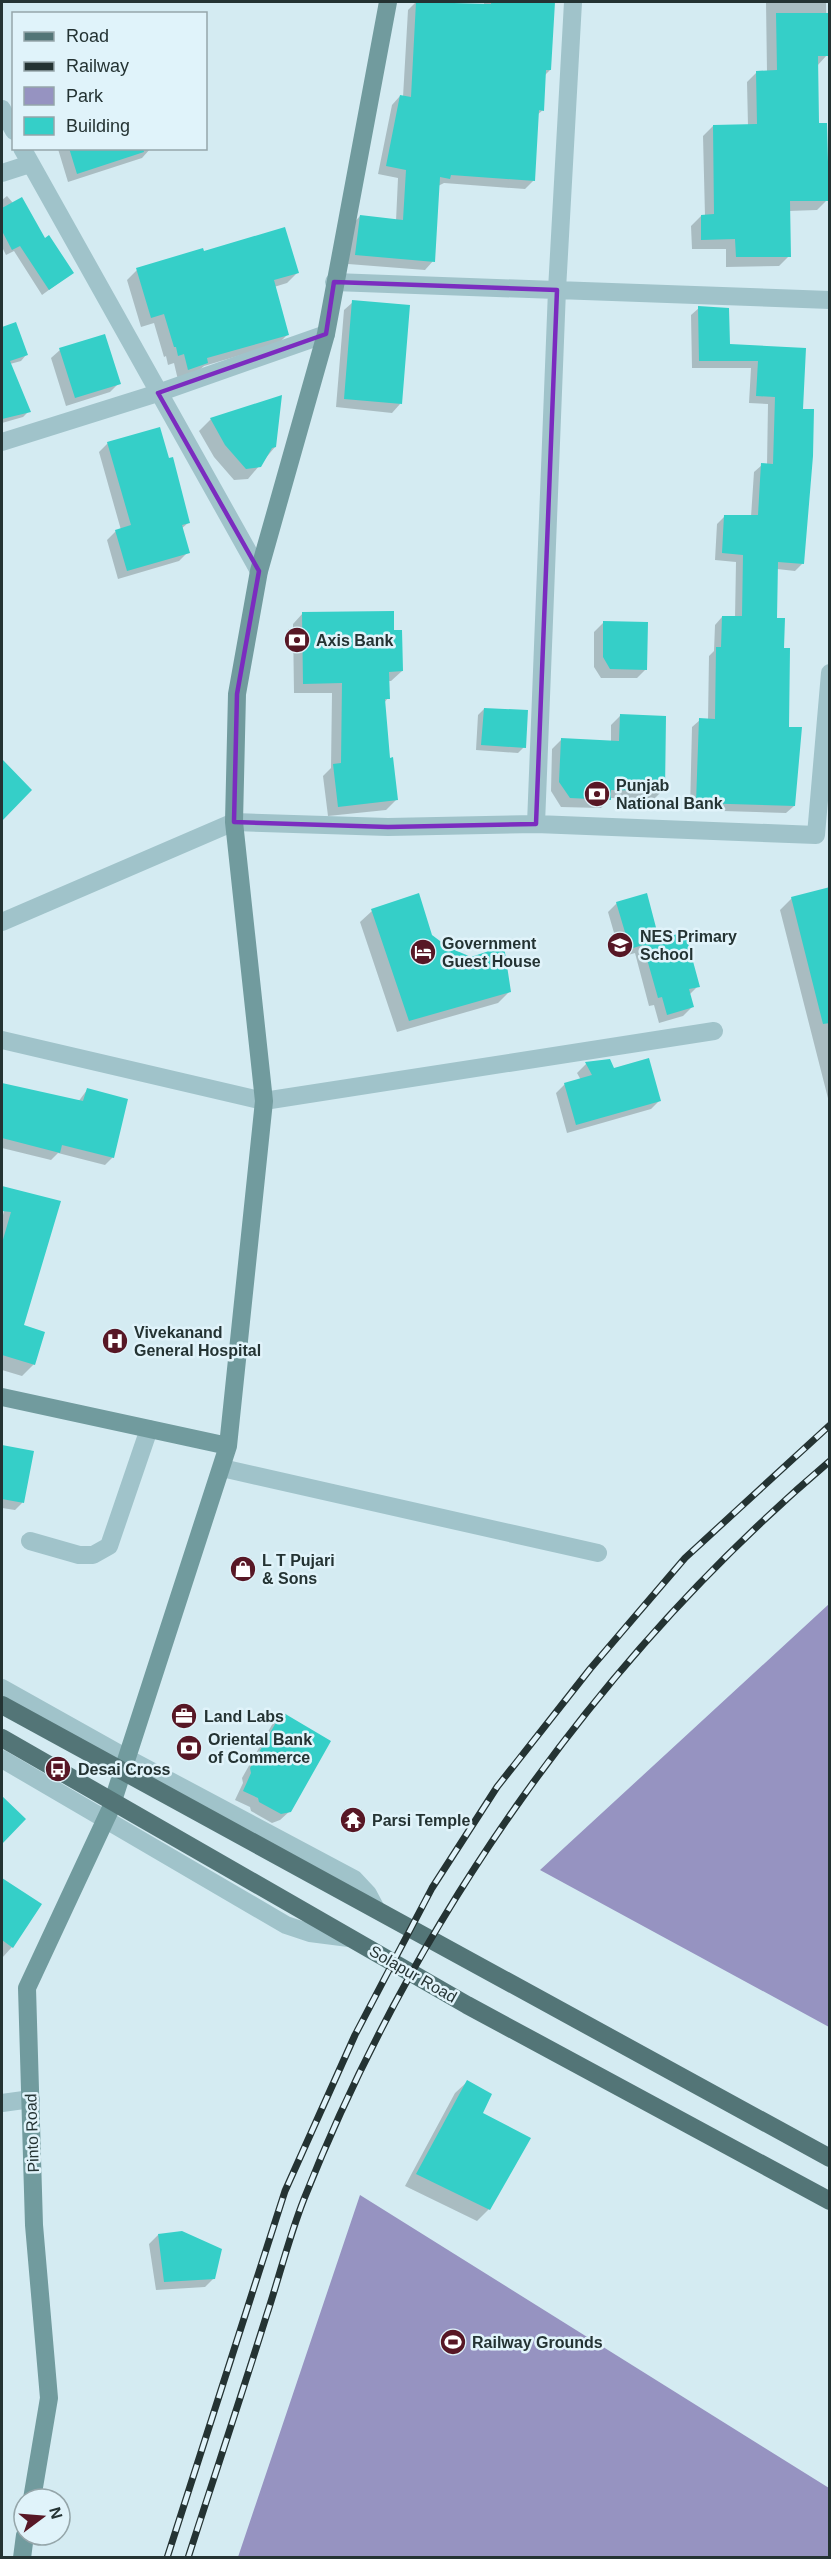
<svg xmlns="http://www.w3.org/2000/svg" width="831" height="2559" font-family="Helvetica,sans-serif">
<rect width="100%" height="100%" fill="#d4ebf2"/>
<path fill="#9693c1" d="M829,1604v423l-289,-157z
M360,2195l469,293v69h-591z"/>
<path fill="#0003" d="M416,2l68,3v-3h70l-4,68 -5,5 -2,35 -6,5 -3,65 -9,9 -81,-6 -6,3 -5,75 -8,9 -77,-6 4,-39 8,-9 36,5 2,-43 -20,-4 14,-69 8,-9 3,1 5,-87z
M766,2h60l1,53 -10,11 1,58 9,76 -10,10 -29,1 1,45 -10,10 -53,1v-18h-34l-1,-23 10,-10h4l-2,-80 10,-10h35l-1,-44 10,-10h10z
M151,148l-9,10 -74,24 -10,-33z
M7,196l65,77 -30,22 -28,-44 -8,4 -4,-8v-47z
M203,253l94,20 -10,10 -13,4 14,47 -10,10 -74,22 -8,7 -18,7 -4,-17 -6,2 -2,-9 -2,1 -10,-34 -13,4 -14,-47 10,-10z
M353,302l47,102 -8,9 -56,-6 8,-97z
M699,308l29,38 76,4 -3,60 2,153 -8,8 -18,-2 -2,50 7,31 12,156 -8,7 -96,-3 2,-83 8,-7h8l1,-64 5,-5 1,-26 7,-8 13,1 1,-56 -21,-2 2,-36 7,-7h27l3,-45 8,-7h5l1,-61 -19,-1 2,-35h-59l-1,-53z
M15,324l11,31 -5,6 -11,3 19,47 -6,6 -21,6v-95z
M60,350l59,33 -9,9 -44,14 -15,-48z
M211,419l64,28 -27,32 -14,1 -20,-23 -15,-26z
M108,443l80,80 -7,6 7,23 -9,9 -61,18 -11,-39 9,-9 5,-1 -22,-78z
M303,613l90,19 9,39 -11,10h-3v17l-4,5 5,56 7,41 -10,10 -58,6 -5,-40 8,-8 1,-75h-38l-1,-69z
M603,623l43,46 -9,9h-36l-7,-11v-35z
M484,709l40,38 -6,6 -42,-3 2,-35z
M620,716l43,74 -9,9 -44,-1 -9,10 -40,-1 -10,-16 1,-42 9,-9 50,2v-17z
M2,761l28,29 -28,29z
M830,897v209l-50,-196 12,-12z
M617,903l41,38 40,45 -9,9 3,12 -9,9 -24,7 -5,-18 -5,1 -14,-53 -14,4 -13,-45z
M372,911l58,24 79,57 -11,11 -101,29 -37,-110z
M609,1060l4,10 47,30 -9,9 -84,24 -11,-40 9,-9 16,-4 -4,-7 9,-9z
M2,1084l76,18 9,-12 26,67 -8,8 -47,-12 -7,7 -49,-12z
M18,1191l4,135 12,38 -12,12 -20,-6v-151l4,-16z
M2,1446l30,6 -10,51 -7,7 -13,-2z
M282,1714l8,97 -10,9 -8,3 -21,-12 -1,-4 -15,-7 8,-17 -1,-5 31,-55z
M2,1798l21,21 -21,23z
M2,1880l37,25 -27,42 -10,11z
M467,2082l14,31 47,26 -39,70 -12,12 -72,-35 50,-93z
M158,2235l56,43 -9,9 -49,3 -7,-46z"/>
<path fill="#35cfc8" d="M416,2l75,2v-2h64l-4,68h-5l-2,41 -5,-1 -4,71 -84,-6 -1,4 -10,-2 -5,85 -80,-7 5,-40 43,5 3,-50 -20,-4 14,-71 11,2z
M776,13h52l1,43h-11l1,67h8l2,78h-39l1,56h-55l-1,-18 -34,1v-25l13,-1 -1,-89 44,-1 -1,-53 21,-1z
M69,148h74l1,4 -67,22z
M22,197l23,41 4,-3 25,38 -25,17 -29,-44 -8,4 -10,-19v-23z
M285,227l14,46 -25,7 15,55 -82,23 1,5 -20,7 -4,-16 -6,2 -2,-9h-2l-10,-33 -13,4 -15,-50 67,-20 1,3z
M352,300l58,5 -8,99 -58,-5z
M698,306l31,2 1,36 76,4 -3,61h11l-1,47 -9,108 -26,-2 -1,56h8l-1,30h6l-1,79h13l-7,79 -99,-3 3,-85 16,1 1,-72h5l1,-31h20l1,-61 -21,-2 2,-38h34l3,-52 12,1 2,-67 -19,-1 2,-35h-59z
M16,322l12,33 -18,6 21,51 -29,7v-92z
M105,334l16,50 -46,14 -16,-50z
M282,395l-6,52 -4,1 -11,19 -15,2 -21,-24 -15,-27z
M160,427l9,31 4,-1 17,66 -8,2 8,28 -63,18 -12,-41 16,-5 -24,-83z
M394,611v19h8l1,41 -14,1 1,27h-5l5,59 3,-1 5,43 -60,7 -5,-43 8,-1 1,-80 -39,1 -1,-72z
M603,621l45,1 -1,48 -37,-1 -7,-12z
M484,708l44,2 -2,38 -45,-3z
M620,714l46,2 -1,75 -54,-1v10l-41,-2 -11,-16 2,-44 58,3z
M2,759l30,31 -30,31z
M830,887v136l-7,1 -32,-127z
M419,893l13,42 16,12 23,10 33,-11 7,46 -102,29 -38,-112z
M647,893l12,46 26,-7 15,55 -11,2 5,18 -27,8 -5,-18 -4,1 -15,-53 -13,4 -14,-47z
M649,1058l12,43 -85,24 -12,-42 28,-8 -7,-13 25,-3 4,9z
M2,1083l81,18 4,-13 41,11 -14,59 -52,-13 -2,8 -58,-15z
M2,1186l59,15 -37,124 21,7 -10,33 -33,-10v-112l9,-31 -9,-1z
M2,1445l32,6 -10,52 -22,-4z
M282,1712l49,29 -40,71 -10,2 -22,-12 -1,-4 -15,-7 8,-18 -1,-5z
M2,1796l24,23 -24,25z
M2,1878l40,26 -29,44 -11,-8z
M467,2080l25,14 -9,19 48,25 -41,72 -74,-36z
M182,2231l40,18 -7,30 -51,3 -6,-48z"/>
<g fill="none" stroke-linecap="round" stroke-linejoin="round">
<path stroke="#a0c3ca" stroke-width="18" d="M2,109l12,22
M22,148l237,423
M2,173l28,-9
M334,282l496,18
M2,442l156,-49 168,-59
M536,824l21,-534 16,-288
M2,922l232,-100 154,5 148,-3 280,11 14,-162
M2,1040l262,61 450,-70
M222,1468l376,85
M30,1541l49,14h14l16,-9 40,-117
M2,1688l125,70 227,121 14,15 8,15
M2,1759l284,166 24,8 39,5
M2,2103l29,-4"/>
<path stroke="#719b9e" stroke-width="18" d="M2,1397l226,49
M32,2499l17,-101 -15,-173 -7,-237 83,-178 118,-364 36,-345 -30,-279 3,-128 22,-123 67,-237 62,-332
M22,2558l3,-23"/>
<path stroke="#537577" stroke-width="18" d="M2,1705l828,453
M2,1738l465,267 363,196"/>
<g stroke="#243333" stroke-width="7">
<path id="rail" d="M167,2558l118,-367 70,-156 77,-147 65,-101 93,-118 95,-111 145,-133
M188,2558c26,-81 53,-161 78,-241 13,-39 23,-80 38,-118 112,-282 294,-541 526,-738"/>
</g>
<use href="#rail" stroke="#e0f3fa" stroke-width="4.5" stroke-dasharray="14" stroke-linecap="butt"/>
</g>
<path fill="none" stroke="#7b2cbf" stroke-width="4.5" stroke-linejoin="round" d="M334,282l223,8 -21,534 -148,3 -154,-5 3,-128 22,-123 -101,-178 168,-59z"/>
<defs>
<g id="bank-disc" transform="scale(1.35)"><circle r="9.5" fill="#571725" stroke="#e0f3fa"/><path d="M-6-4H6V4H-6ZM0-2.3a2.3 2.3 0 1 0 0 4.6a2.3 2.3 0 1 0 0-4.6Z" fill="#fff"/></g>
<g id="school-disc" transform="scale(1.35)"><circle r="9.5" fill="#571725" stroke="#e0f3fa"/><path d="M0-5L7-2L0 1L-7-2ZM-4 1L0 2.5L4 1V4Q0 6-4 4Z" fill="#fff"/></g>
<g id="hotel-disc" transform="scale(1.35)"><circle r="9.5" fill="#571725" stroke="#e0f3fa"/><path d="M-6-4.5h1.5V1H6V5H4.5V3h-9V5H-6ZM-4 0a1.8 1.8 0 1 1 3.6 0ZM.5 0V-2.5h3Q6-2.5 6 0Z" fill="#fff"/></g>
<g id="hospital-disc" transform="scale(1.35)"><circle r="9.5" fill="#571725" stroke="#e0f3fa"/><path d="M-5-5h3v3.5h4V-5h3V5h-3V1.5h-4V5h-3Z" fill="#fff"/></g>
<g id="shop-disc" transform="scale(1.35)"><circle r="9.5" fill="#571725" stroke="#e0f3fa"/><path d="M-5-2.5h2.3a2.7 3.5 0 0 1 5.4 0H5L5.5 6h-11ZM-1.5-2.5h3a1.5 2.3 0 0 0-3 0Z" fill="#fff"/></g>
<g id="office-disc" transform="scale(1.35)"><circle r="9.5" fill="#571725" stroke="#e0f3fa"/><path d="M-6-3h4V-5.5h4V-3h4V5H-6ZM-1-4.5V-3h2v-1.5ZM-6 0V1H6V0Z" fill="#fff"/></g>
<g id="bus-disc" transform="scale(1.35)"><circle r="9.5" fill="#571725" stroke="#e0f3fa"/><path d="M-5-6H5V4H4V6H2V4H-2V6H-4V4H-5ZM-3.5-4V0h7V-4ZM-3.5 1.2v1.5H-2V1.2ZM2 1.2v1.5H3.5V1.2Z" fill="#fff"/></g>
<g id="temple-disc" transform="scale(1.35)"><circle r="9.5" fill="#571725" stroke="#e0f3fa"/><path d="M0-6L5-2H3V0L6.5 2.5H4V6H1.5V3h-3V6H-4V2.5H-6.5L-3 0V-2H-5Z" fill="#fff"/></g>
<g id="stadium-disc" transform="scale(1.35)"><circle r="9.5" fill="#571725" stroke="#e0f3fa"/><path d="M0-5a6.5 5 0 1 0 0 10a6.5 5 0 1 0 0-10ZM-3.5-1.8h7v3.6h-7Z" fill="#fff"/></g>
</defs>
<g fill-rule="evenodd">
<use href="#bank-disc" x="297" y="640"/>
<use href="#bank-disc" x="597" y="794"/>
<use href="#school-disc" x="620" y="945"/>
<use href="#hotel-disc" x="423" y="952"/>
<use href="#hospital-disc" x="115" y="1341"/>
<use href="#shop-disc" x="243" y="1569"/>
<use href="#office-disc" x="184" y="1716"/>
<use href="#bank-disc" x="189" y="1748"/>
<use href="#bus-disc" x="58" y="1769"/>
<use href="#temple-disc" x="353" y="1820"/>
<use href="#stadium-disc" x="453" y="2342"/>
</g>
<g text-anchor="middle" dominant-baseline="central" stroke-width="5" stroke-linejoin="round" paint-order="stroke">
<g font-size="16" font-weight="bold" fill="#243333" stroke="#e0f3fa" text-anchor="start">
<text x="316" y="640">Axis Bank</text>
<text x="616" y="785">Punjab<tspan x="616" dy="18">National Bank</tspan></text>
<text x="640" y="936">NES Primary<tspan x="640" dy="18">School</tspan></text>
<text x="442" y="943">Government<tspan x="442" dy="18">Guest House</tspan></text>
<text x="134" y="1332">Vivekanand<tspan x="134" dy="18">General Hospital</tspan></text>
<text x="262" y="1560">L T Pujari<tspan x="262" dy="18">&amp; Sons</tspan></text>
<text x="204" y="1716">Land Labs</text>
<text x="208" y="1739">Oriental Bank<tspan x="208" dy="18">of Commerce</tspan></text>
<text x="78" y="1769">Desai Cross</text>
<text x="372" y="1820">Parsi Temple</text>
<text x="472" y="2342">Railway Grounds</text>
</g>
<g font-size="16" fill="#243333" stroke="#e0f3fa">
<text transform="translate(413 1974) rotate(30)">Solapur Road</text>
<text transform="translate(32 2133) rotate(-92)">Pinto Road</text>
</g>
</g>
<rect width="831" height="2559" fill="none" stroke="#243333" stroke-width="6"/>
<rect x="12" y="12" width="195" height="138" fill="#e0f3fa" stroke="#95a6aa" stroke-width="1.5"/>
<rect x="24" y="32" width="30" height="9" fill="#537577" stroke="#95a6aa" stroke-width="1.5"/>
<text x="66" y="42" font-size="18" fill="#243333">Road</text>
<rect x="24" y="62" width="30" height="9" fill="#243333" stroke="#95a6aa" stroke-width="1.5"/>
<text x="66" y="72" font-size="18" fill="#243333">Railway</text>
<rect x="24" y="87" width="30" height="18" fill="#9693c1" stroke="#95a6aa" stroke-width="1.5"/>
<text x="66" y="102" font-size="18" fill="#243333">Park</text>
<rect x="24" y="117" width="30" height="18" fill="#35cfc8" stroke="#95a6aa" stroke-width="1.5"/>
<text x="66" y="132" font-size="18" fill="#243333">Building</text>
<g transform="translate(42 2517) rotate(74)"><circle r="28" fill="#e0f3fa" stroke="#95a6aa" stroke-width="1.5"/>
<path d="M0-4.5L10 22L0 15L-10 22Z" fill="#571725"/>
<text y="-9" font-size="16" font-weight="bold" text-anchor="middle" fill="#243333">N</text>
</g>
</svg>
